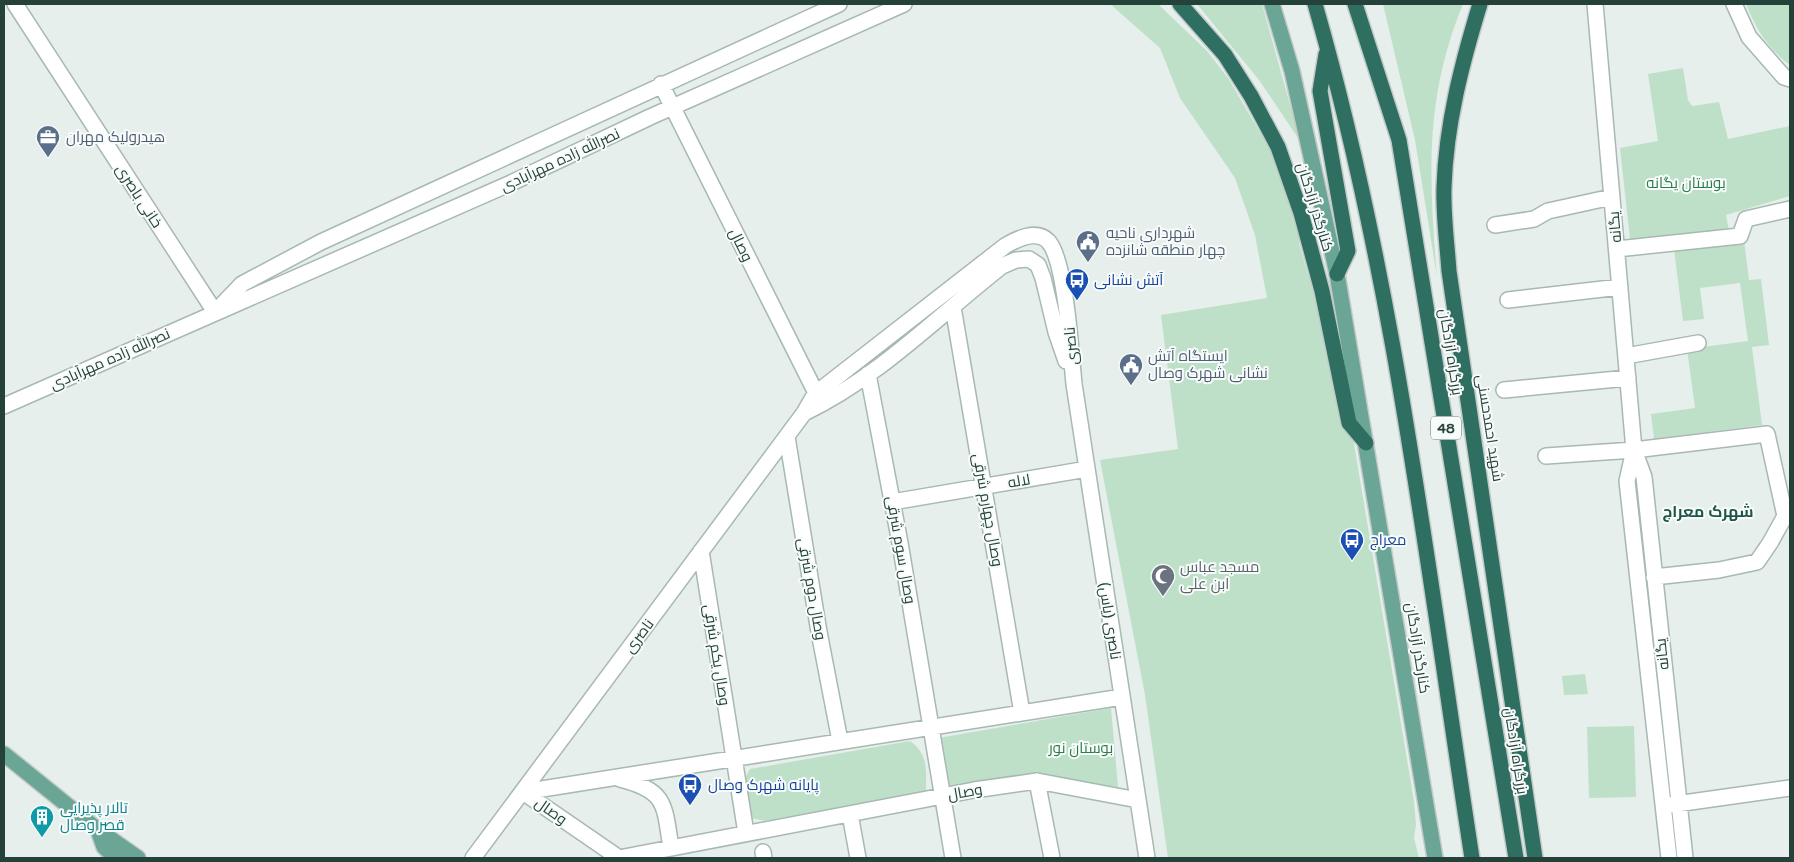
<svg xmlns="http://www.w3.org/2000/svg" width="1794" height="862" font-family="'Varela Round',Cairo,sans-serif">
<rect width="100%" height="100%" fill="#e6efeb"/>
<path fill="#bfe0c8" d="M1110,4h48l49,47 21,27 47,80 23,55 1,30 13,45 13,23 28,127 61,363 2,24 -2,13 5,20h-251l-23,-163 -45,-235 78,-11 -17,-134 106,-17 -12,-63 -20,-57 -55,-80 -20,-50z
M1197,4h65l38,137 -41,-61z
M1383,4h80c-39,95 -34,174 -26,273l-22,-137z
M1746,4h44v61c-22,-16 -34,-36 -44,-61z
M1683,68l5,32 4,6 27,-4 9,37 62,-13v70l-64,19 3,16 -99,8 -10,-91 38,-7 -10,-67z
M1744,240l5,40 12,-1 8,66 -17,2 10,78 -108,14 -3,-25 44,-6 -8,-59 61,-8 -8,-58 -40,5 4,31 -21,2 -9,-72z
M1585,674l3,20 -24,1 -2,-19z
M1111,708l7,79 -75,-9 -97,8 -8,-48z
M1634,726l2,71 -47,1 -2,-71z
M910,741c19,13 16,31 16,52l-161,28 -14,-3 -6,-40 5,-9z"/>
<g fill="none" stroke-linecap="round" stroke-linejoin="round">
<g stroke="#a8b8b2" stroke-width="18">
<path id="minor" d="M15,4l200,308
M1595,4l39,446 10,27 41,381
M1734,4l15,33 35,40 6,2
M661,84l159,317
M1495,225l39,-6 14,-8 64,-14
M1617,249l123,-13 6,-17 44,-10
M1508,300l112,-13
M953,307l69,406
M218,309l24,-25 79,-42 518,-238
M1626,356l72,-13
M868,374l32,169 53,315
M1504,390l124,-12
M4,406l507,-223 139,-66 254,-113
M804,413c74,-35 134,-97 198,-147l14,-6 13,-1 9,6 5,13 13,54 10,29
M787,437l32,195 21,109
M1634,450l-7,31 42,377
M1546,456l88,-6 133,-16 18,82 -15,27 -13,19 -38,8 -65,7
M892,502l195,-33
M701,551l45,282
M620,779c47,12 44,25 51,69
M1037,781l15,77
M523,792l96,66 355,-68 63,-9 101,19
M523,792l599,-95
M1669,805l121,-17
M850,814l8,44
M763,852l1,6
M473,858l331,-445 11,-19 190,-148c12,-7 31,-17 43,-5 18,19 23,114 26,143l73,474"/>
</g>
<g stroke="#c2cac8" stroke-width="18">
<path id="major" d="M1272,4l20,67 45,203 98,584
M4,754l94,76 40,28
M98,830l6,17 12,11"/>
</g>
<g stroke="#c2cac8" stroke-width="18">
<path id="highway" d="M1180,4l45,51 26,41 27,51 23,66 21,78 27,132 17,20
M1315,4c80,278 113,569 157,854
M1355,4l44,136 117,718
M1480,4c-18,59 -34,120 -36,183 -1,27 3,56 5,84l86,587
M1326,54l-6,37 28,160 -11,23"/>
</g>
<use href="#minor" stroke="#fff" stroke-width="15"/>
<use href="#major" stroke="#6aa596" stroke-width="15"/>
<use href="#highway" stroke="#2f6f62" stroke-width="15"/>
</g>
<defs>
<g id="office-pin" transform="scale(1.25)"><path d="M0 17L-7.5 6A9.5 9.5 0 1 1 7.5 6Z" fill="#5c6f8a" stroke="#f7fbf9"/><path d="M-6-3h4V-5.5h4V-3h4V5H-6ZM-1-4.5V-3h2v-1.5ZM-6 0V1H6V0Z" fill="#fff"/></g>
<g id="civic-pin" transform="scale(1.25)"><path d="M0 17L-7.5 6A9.5 9.5 0 1 1 7.5 6Z" fill="#5c6f8a" stroke="#f7fbf9"/><path d="M-.6-6.5H3V-4.5H.6V-3L4-1V1h2V6H-6V1h2V-1L-.6-3ZM-1.2 2.5V6h2.4V2.5Z" fill="#fff"/></g>
<g id="bus-pin" transform="scale(1.25)"><path d="M0 17L-7.5 6A9.5 9.5 0 1 1 7.5 6Z" fill="#1a4fb4" stroke="#f7fbf9"/><path d="M-5-6H5V4H4V6H2V4H-2V6H-4V4H-5ZM-3.5-4V0h7V-4ZM-3.5 1.2v1.5H-2V1.2ZM2 1.2v1.5H3.5V1.2Z" fill="#fff"/></g>
<g id="mosque-pin" transform="scale(1.25)"><path d="M0 17L-7.5 6A9.5 9.5 0 1 1 7.5 6Z" fill="#6b7280" stroke="#f7fbf9"/><path d="M3.5-4.9A6 6 0 1 0 3.5 4.9A5 5 0 1 1 3.5-4.9Z" fill="#fff"/></g>
<g id="building-pin" transform="scale(1.25)"><path d="M0 17L-7.5 6A9.5 9.5 0 1 1 7.5 6Z" fill="#0f9aa8" stroke="#f7fbf9"/><path d="M-4-6H4V6H1V3H-1V6H-4ZM-2.5-4.3h1.7v1.8h-1.7ZM.8-4.3h1.7v1.8H.8ZM-2.5-1h1.7V.8h-1.7ZM.8-1h1.7V.8H.8Z" fill="#fff"/></g>
</defs>
<g fill-rule="evenodd">
<use href="#office-pin" x="48" y="137"/>
<use href="#civic-pin" x="1088" y="242"/>
<use href="#bus-pin" x="1077" y="280"/>
<use href="#civic-pin" x="1131" y="365"/>
<use href="#bus-pin" x="1352" y="540"/>
<use href="#mosque-pin" x="1163" y="576"/>
<use href="#bus-pin" x="690" y="785"/>
<use href="#building-pin" x="42" y="817"/>
</g>
<g text-anchor="middle" dominant-baseline="central" stroke-width="4" stroke-linejoin="round" paint-order="stroke">
<rect fill="#f7fbf9" stroke="#637a73" stroke-width="1" x="1431" y="416.5" width="30" height="23" rx="4"/>
<g font-size="14" font-weight="bold" fill="#24423a">
<text x="1446" y="428">48</text>
</g>
<g font-size="15" fill="#4e5e75" stroke="#f7fbf9" text-anchor="start">
<text x="66" y="137">هیدرولیک مهران</text>
<text x="1106" y="233">شهرداری ناحیه<tspan x="1106" dy="17">چهار منطقه شانزده</tspan></text>
<text x="1148" y="356">ایستگاه آتش<tspan x="1148" dy="17">نشانی شهرک وصال</tspan></text>
</g>
<g font-size="15" fill="#24423a" stroke="#f7fbf9">
<text transform="translate(560 160) rotate(-25)">نصرالله زاده مهرآبادی</text>
<text transform="translate(139 196) rotate(57)">خانی باصری</text>
<text transform="translate(1315 207) rotate(73)">کنارگذر آزادگان</text>
<text transform="translate(1615 227) rotate(-95)">یگانه</text>
<text transform="translate(741 245) rotate(64)">وصال</text>
<text transform="translate(1071 346) rotate(-95)">ناصری</text>
<text transform="translate(1451 352) rotate(81)">بزرگراه آزادگان</text>
<text transform="translate(110 359) rotate(-24)">نصرالله زاده مهرآبادی</text>
<text transform="translate(1490 428) rotate(81)">شهید احمدحسنی</text>
<text transform="translate(1019 481) rotate(-10)">لاله</text>
<text transform="translate(988 510) rotate(80)">وصال چهارم شرقی</text>
<text transform="translate(901 550) rotate(80)">وصال سوم شرقی</text>
<text transform="translate(812 589) rotate(80)">وصال دوم شرقی</text>
<text transform="translate(1110 621) rotate(81)">ناصری (یاس)</text>
<text transform="translate(639 636) rotate(-53)">ناصری</text>
<text transform="translate(1418 648) rotate(81)">کنارگذر آزادگان</text>
<text transform="translate(1662 654) rotate(-96)">یگانه</text>
<text transform="translate(717 655) rotate(81)">وصال یکم شرقی</text>
<text transform="translate(1516 751) rotate(81)">بزرگراه آزادگان</text>
<text transform="translate(965 792) rotate(-10)">وصال</text>
<text transform="translate(551 811) rotate(35)">وصال</text>
</g>
<g font-size="15" fill="#2d7a4b" stroke="#f7fbf9">
<text x="1686" y="183">بوستان یگانه</text>
<text x="1081" y="748">بوستان نور</text>
</g>
<g font-size="15" fill="#164399" stroke="#f7fbf9" text-anchor="start">
<text x="1094" y="280">آتش نشانی</text>
<text x="1370" y="540">معراج</text>
<text x="708" y="785">پایانه شهرک وصال</text>
</g>
<g font-size="15" fill="#5b616d" stroke="#f7fbf9" text-anchor="start">
<text x="1180" y="567">مسجد عباس<tspan x="1180" dy="17">ابن علی</tspan></text>
</g>
<g font-size="15" fill="#0d838f" stroke="#f7fbf9" text-anchor="start">
<text x="60" y="808">تالار پذیرایی<tspan x="60" dy="17">قصر وصال</tspan></text>
</g>
<g font-size="16" font-weight="bold" fill="#1f5548" stroke="#f7fbf9">
<text x="1708" y="512">شهرک معراج</text>
</g>
</g>
<rect width="1794" height="862" fill="none" stroke="#24423a" stroke-width="10"/>
</svg>
